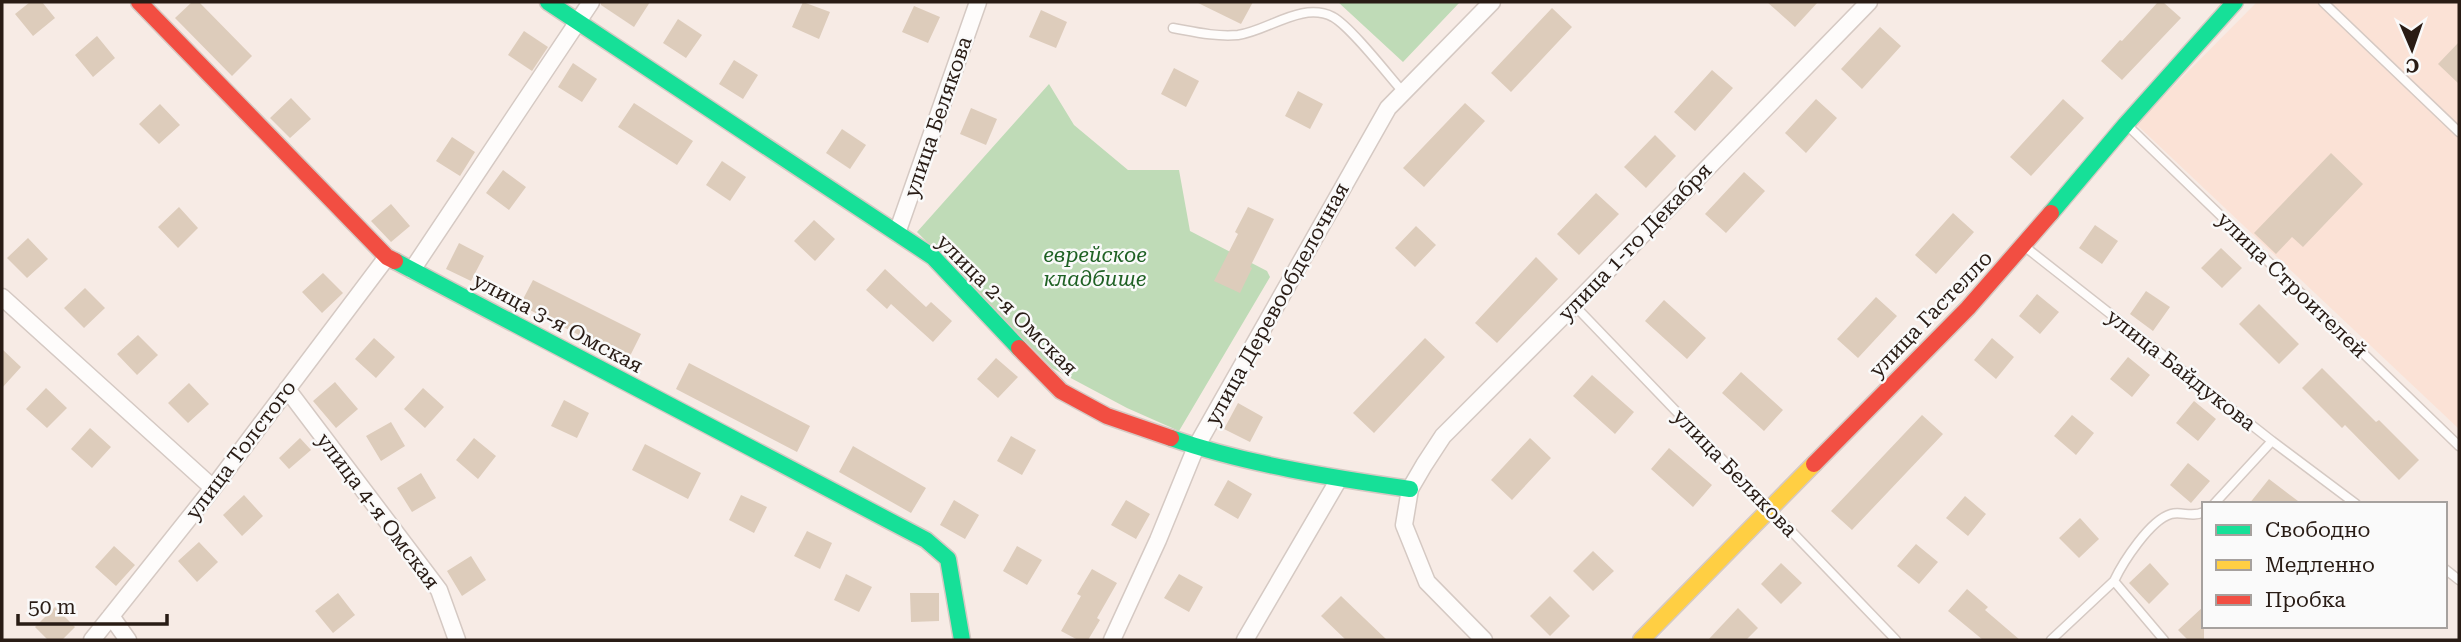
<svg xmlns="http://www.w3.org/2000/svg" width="2461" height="642" font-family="'Roboto Serif',serif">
<rect width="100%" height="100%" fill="#f7ebe5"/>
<path fill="#fbe2d6" d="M2257,2h202v427l-323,-305z"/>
<path fill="#bfdbb7" d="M1338,2h122l-57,60z
M1049,84l25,41 54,45h51l11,61 77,40 3,6 -91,154 -52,-23 -75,-40 -135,-136z"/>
<path fill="#dcb" d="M30,2h12l13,16 -22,18 -18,-22z
M192,2h7l53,54 -20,20 -57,-58z
M601,2h49l-16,25 -33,-22z
M803,2l27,10 -11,27 -27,-12z
M1196,2h57l-12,22z
M1767,2h51l-23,25z
M2158,2h5l18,16 -59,62 -21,-19 19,-21 2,1z
M914,6l26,11 -12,26 -26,-11z
M1552,8l20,19 -61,65 -20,-19z
M1041,10l26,12 -11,26 -27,-11z
M678,19l24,16 -16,23 -23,-15z
M1880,27l21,19 -39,43 -21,-20z
M524,31l24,16 -16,24 -24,-16z
M97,36l18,22 -22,19 -18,-22z
M2459,42v42l-21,-20z
M734,60l24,15 -15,24 -24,-15z
M573,63l24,16 -15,23 -24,-15z
M1174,68l25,13 -13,26 -25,-13z
M1712,70l21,18 -38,43 -21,-19z
M1298,91l25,13 -13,25 -25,-13z
M291,98l20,21 -21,19 -20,-20z
M1816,99l21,19 -31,35 -21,-20z
M2063,99l21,19 -53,58 -21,-19z
M634,103l59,38 -16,24 -59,-38z
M1465,103l20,18 -61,66 -21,-19z
M160,104l20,21 -21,19 -20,-20z
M971,108l26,11 -11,26 -26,-11z
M842,129l24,16 -16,24 -24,-16z
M1655,135l21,21 -30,32 -22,-21z
M452,137l23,15 -15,24 -24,-15z
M2331,153l32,31 -60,63 -11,-10 -16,17 -22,-21z
M722,161l24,16 -16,24 -24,-16z
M503,170l23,17 -17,23 -23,-17z
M1744,172l21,19 -39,42 -21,-19z
M1596,193l23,21 -40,41 -22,-21z
M391,204l19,22 -19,16 -20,-21z
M179,207l19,21 -20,20 -20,-21z
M1248,207l26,12 -24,48 2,1 -12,25 -26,-12 24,-47 -3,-2z
M1953,213l21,19 -38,42 -21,-19z
M814,220l21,19 -20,22 -21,-20z
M2095,225l23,16 -16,23 -23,-16z
M1416,226l20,19 -21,22 -20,-19z
M28,238l20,21 -21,19 -20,-20z
M459,243l25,13 -13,25 -25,-12z
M2221,248l21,20 -20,20 -21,-20z
M1536,257l22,22 -61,64 -22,-20z
M885,269l41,38 5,-5 21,19 -19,21 -42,-38 -4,5 -21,-19z
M323,273l20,20 -21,20 -20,-21z
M533,280l108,54 -13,26 -108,-55z
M85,288l20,20 -21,20 -20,-20z
M2146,291l24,16 -17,24 -23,-17z
M2037,294l22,18 -19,22 -21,-18z
M1876,297l21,19 -39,42 -21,-19z
M1664,300l42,38 -19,21 -42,-38z
M2259,304l40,40 -20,20 -40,-40z
M138,335l20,20 -21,20 -20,-21z
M374,338l21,19 -19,21 -21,-19z
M1425,338l20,19 -71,76 -21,-20z
M1992,338l22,19 -18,22 -22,-19z
M2,349l19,18 -19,21z
M2128,357l22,18 -18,22 -22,-18z
M996,358l22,19 -20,21 -21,-19z
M689,363l121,63 -13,26 -121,-63z
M2322,368l54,54 3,-2 40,40 -20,20 -54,-55 -3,3 -40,-40z
M1741,372l42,38 -19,21 -42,-38z
M1592,375l42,37 -19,22 -42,-38z
M335,382l23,27 -22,19 -23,-27z
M189,383l20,21 -21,19 -20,-20z
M46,388l21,20 -20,20 -21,-19z
M423,388l21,19 -19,21 -21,-19z
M564,400l25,13 -12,25 -26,-12z
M2194,401l22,18 -18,22 -22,-18z
M1238,403l25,14 -13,25 -26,-13z
M1922,415l21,19 -91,96 -21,-19z
M2072,415l22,18 -18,22 -22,-19z
M391,422l14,24 -24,15 -15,-25z
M90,428l21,19 -19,21 -21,-19z
M1011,436l25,14 -14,25 -25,-14z
M300,438l11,12 -22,19 -10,-11z
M474,438l22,18 -18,23 -22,-19z
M1530,438l21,20 -39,42 -21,-20z
M645,444l56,29 -13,26 -56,-29z
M853,446l73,42 -15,25 -72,-41z
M1669,448l43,37 -19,22 -42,-38z
M2188,463l22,18 -19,22 -21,-18z
M421,473l15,25 -24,14 -15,-24z
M2269,479l33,25h-53z
M1228,480l24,14 -14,25 -24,-14z
M244,495l19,21 -21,20 -19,-21z
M741,495l26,12 -13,26 -25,-13z
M1965,496l21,18 -18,22 -22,-18z
M954,500l25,15 -14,24 -25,-14z
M1126,500l24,14 -14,25 -25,-14z
M2080,518l19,21 -20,19 -20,-20z
M807,531l25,12 -12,26 -26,-13z
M199,542l19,20 -21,20 -19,-21z
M1916,544l22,18 -19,22 -22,-18z
M114,546l21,19 -19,21 -21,-19z
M1017,546l25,14 -15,25 -24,-14z
M1593,551l21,20 -21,20 -20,-20z
M471,556l15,24 -24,16 -15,-25z
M1781,563l21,20 -21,21 -20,-20z
M2150,563l19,21 -20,20 -20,-21z
M1092,569l25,14 -20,35 3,2 -12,20h-10l-17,-9 20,-35 -4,-2z
M846,574l26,13 -13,25 -25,-12z
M1179,574l24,13 -14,25 -25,-14z
M1967,589l21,18 -3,3 35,30h-37l-35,-29z
M338,593l17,22 -22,18 -18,-22z
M910,593h29v28l-28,1z
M1341,596l46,44h-41l-25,-24z
M1550,596l20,20 -20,20 -20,-20z
M2204,606v34h-16l-10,-10z
M55,607l20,20 -13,13h-14l-13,-13z
M1738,608l20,20 -12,12h-38z"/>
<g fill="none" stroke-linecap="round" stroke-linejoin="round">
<g stroke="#d5c9c3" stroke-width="11">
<path id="lane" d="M2323,2l136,130
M1173,28c22,4 43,9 65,7 30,-4 64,-34 95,-18 18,10 55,58 71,76
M2128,126l331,320
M2024,246l248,195 -58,63
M1574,305l322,335
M2272,441l84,63
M2445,569l14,11
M2051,640l63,-59
M2164,640l-50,-59c9,-19 36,-61 57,-67 11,-3 20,4 33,-2"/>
</g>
<g stroke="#d5c9c3" stroke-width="19">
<path id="street" d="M897,233l81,-231
M412,270l179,-268
M2,297l211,191
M287,389l152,201 18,50
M111,616l17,24
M92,640l121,-152 174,-231
M1112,640l46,-100 38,-93 192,-339 104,-106
M1245,640l94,-161
M1484,640l-57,-58 -23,-57 6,-36 14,-24 19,-29 131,-131 295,-303"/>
</g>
<g stroke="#d5c9c3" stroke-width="19">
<path id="fast" d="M548,2l385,255 86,91
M2051,213l75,-89 109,-122
M395,261l531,279 22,19 14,81
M1171,438c74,26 162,40 239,51"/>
</g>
<g stroke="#d5c9c3" stroke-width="19">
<path id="slow" d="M1641,640l173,-176"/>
</g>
<g stroke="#d5c9c3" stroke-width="19">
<path id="jam" d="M139,2l248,255 8,4
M1019,348l42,43 46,25 64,22
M1814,464l154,-156 83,-95"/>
</g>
<use href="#lane" stroke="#fefcfb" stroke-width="8"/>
<use href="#street" stroke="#fefcfb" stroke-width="16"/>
<use href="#fast" stroke="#16e098" stroke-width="16"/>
<use href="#slow" stroke="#ffcf43" stroke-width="16"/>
<use href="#jam" stroke="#f24e42" stroke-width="16"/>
</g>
<g text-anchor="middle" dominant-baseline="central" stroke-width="5" stroke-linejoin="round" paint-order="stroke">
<g font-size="21" fill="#291c15" stroke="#fafafa">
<text transform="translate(938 117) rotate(-71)">улица Белякова</text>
<text transform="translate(1635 242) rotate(-46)">улица 1-го Декабря</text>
<text transform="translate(2292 285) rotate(44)">улица Строителей</text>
<text transform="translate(1277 304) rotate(-61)">улица Деревообделочная</text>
<text transform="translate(1007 305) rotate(45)">улица 2-я Омская</text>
<text transform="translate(1931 314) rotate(-46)">улица Гастелло</text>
<text transform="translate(558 323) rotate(28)">улица 3-я Омская</text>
<text transform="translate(2181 370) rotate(38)">улица Байдукова</text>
<text transform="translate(241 450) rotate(-53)">улица Толстого</text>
<text transform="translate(1735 473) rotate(46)">улица Белякова</text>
<text transform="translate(378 511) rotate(53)">улица 4-я Омская</text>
</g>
<g font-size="21" font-style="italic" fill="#1f6124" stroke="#fafafa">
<text x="1095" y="255">еврейское<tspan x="1095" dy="24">кладбище</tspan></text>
</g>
</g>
<rect width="2461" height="642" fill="none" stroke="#291c15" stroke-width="7"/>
<rect x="2202" y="502" width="245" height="126" fill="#fafafa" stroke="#a6a19e" stroke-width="2"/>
<rect x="2216" y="525" width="35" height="10" fill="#16e098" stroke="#a6a19e" stroke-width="2"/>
<text x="2265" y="537" font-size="21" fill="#291c15">Свободно</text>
<rect x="2216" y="560" width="35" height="10" fill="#ffcf43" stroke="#a6a19e" stroke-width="2"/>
<text x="2265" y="572" font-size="21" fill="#291c15">Медленно</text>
<rect x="2216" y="595" width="35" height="10" fill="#f24e42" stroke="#a6a19e" stroke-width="2"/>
<text x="2265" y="607" font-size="21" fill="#291c15">Пробка</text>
<g transform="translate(2412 49) rotate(178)" stroke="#fafafa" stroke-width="5" paint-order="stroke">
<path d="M0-5L12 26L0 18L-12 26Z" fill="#291c15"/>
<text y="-10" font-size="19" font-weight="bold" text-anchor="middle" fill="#291c15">С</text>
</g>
<path d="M18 614v10h149v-10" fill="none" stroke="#291c15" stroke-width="3.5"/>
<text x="28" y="614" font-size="21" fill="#291c15" stroke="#fafafa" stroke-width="5" paint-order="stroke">50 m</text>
</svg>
